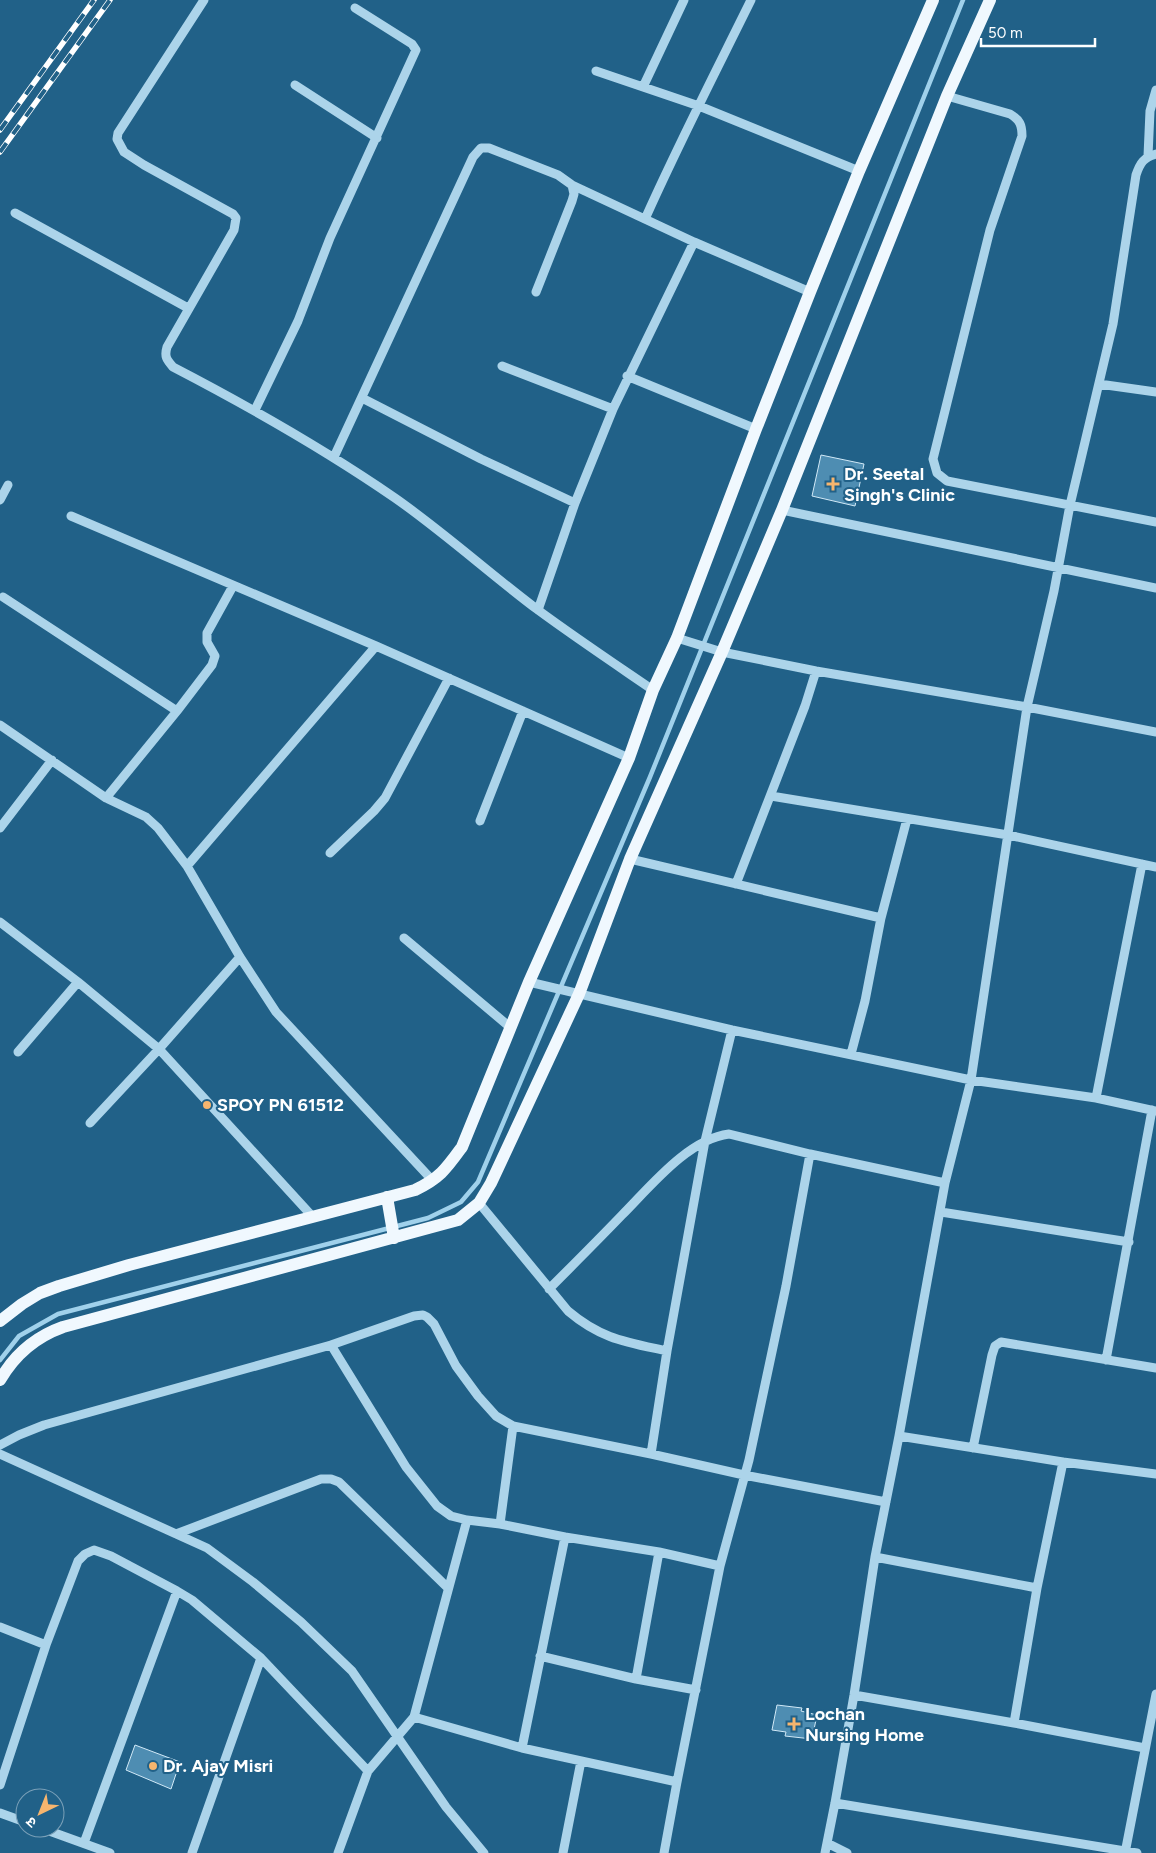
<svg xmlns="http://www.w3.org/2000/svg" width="1156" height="1853" font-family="Figtree,'Noto Sans Devanagari',sans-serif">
<rect width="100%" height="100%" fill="#216188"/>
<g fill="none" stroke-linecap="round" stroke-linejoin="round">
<path stroke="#a0d1eb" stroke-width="4.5" d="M0,1360l19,-24 39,-22 370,-96 33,-16 17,-20 172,-405 313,-777"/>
</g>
<path fill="#4e8db2" stroke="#d1e9f7" d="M821,455l43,9 -9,42 -43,-10z
M777,1705l25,3 -1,3 16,4 -5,24 -27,-3 1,-4 -14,-2z
M135,1745l45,17 -9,27 -45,-19z"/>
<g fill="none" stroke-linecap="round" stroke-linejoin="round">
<path stroke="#acd4ea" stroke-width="9" d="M204,0l-86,133 -1,6 7,13 20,13 89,49 3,4 -2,12 -67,117c-3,10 0,13 6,20 77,40 151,82 222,131 50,35 95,76 143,112 38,28 77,54 115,80
M596,71l103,35 160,65
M295,85l82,53
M643,87l41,-87
M947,96l63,18c10,6 12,11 12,22l-32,94 -57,229 4,14 10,8 209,41
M1148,156l2,-45 6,-21
M572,185l122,57 116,50
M15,213l173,95
M645,219c33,-74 70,-146 106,-219
M502,366l111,43
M627,376l129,53
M1099,384l57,8
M362,398l119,61 94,44
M255,410l43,-89 32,-83 86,-188 -4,-6 -57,-36
M334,457l139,-300 8,-9h8l69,27 14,10 2,9 -2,7 -36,91
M0,500l8,-15
M782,510l374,78
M71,516l305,130 253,112
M3,597l174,114
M538,610l37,-107 38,-94 81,-167
M677,638l45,14 94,19 211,36 129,25
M0,725l106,73 40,19 12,11 29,38 53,91 36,55 157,169
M771,796l237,39 148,32
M106,798l71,-87 35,-46 3,-9 -8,-14v-9l26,-47
M480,821l43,-110
M0,828l52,-68
M330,853l44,-42 11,-13 64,-120
M630,859l251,59
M187,866l189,-220
M736,884l69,-178 11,-35
M0,922l78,60 81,67 153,167
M404,938l107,90
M529,982l203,48 239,50 125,18 60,13
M18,1052l60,-70
M851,1054l14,-53 16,-83 26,-99
M1096,1098l46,-234
M90,1123l69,-74 81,-92
M479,1203l89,108c33,28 58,31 99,40
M941,1212l188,30
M549,1289c25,-25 49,-49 73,-74 28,-28 66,-76 107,-81l81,20 135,29
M331,1345l83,-29 9,-1 4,2 7,7 22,42 22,30 18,20 17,10 138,28 93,21 142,27
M1106,1360l46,-250
M899,1436l164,26 93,12
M0,1445l19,-10 25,-10 287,-80 75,122 31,39 14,10 16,4 33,4 65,13 94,15 61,14
M973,1448l19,-93 3,-9 6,-4 155,26
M0,1454l207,94 46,34 48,40 51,49 94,136 38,46
M651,1454l16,-103 38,-210 27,-111
M500,1524l13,-98
M176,1534l145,-55h10l8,3 109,106
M875,1557l162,31
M0,1627l46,18
M540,1656l96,23 23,-127
M636,1679l60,11
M854,1695l160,28 131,25
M414,1717l108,31 155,34 -13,71
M1014,1723l23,-135 26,-126
M522,1748l43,-211
M677,1782l43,-216 29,-106 37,-174 24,-132
M0,1785l46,-140 32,-84 7,-7 9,-4 17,6 66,35 15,9 69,58 107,113
M835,1803l302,50
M0,1813l25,9
M41,1828l69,25
M84,1843l93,-252
M827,1843l20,10
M192,1853l69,-195
M338,1853l30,-82 46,-54 53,-197
M563,1853l18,-92
M825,1853l10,-50 19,-108 21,-138 24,-121 46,-253 26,-103 56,-373 27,-116 16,-86 43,-181 23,-149c4,-12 8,-18 20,-21
M1125,1853l31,-159"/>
<path stroke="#f0f8fe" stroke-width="12" d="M387,1197l7,41
M0,1321l22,-17 18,-11 19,-7 70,-21 286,-75c25,-12 31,-21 47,-43l67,-165 100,-224 24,-68 24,-52 79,-209 54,-137 49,-121 74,-171
M0,1380c15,-26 35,-43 63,-53l395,-107 21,-17 12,-20 88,-189 51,-135 92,-207 60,-142 165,-414 43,-96"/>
<g stroke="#fff" stroke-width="5.5">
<path id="rail" d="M0,130l94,-130
M0,152l110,-152"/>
</g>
<use href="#rail" stroke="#216188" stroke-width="4" stroke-dasharray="11" stroke-linecap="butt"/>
</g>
<g fill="#f6b56e" stroke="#216188" stroke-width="2">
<path d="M830.5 476.5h5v5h5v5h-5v5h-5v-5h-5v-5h5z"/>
<circle cx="207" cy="1105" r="5"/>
<path d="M791.5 1716.5h5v5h5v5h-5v5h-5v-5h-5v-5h5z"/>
<circle cx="153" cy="1766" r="5"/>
</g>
<g text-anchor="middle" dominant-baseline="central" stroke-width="4" stroke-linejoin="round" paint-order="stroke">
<g font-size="18" font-weight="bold" fill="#fff" stroke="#216188" text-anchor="start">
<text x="844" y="474">Dr. Seetal<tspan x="844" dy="21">Singh's Clinic</tspan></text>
<text x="217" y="1105">SPOY PN 61512</text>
<text x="805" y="1714">Lochan<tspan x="805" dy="21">Nursing Home</tspan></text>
<text x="163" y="1766">Dr. Ajay Misri</text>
</g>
</g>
<g transform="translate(40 1813) rotate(223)"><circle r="24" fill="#216188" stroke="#7aa0b8"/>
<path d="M0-4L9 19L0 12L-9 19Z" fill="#f6b56e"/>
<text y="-8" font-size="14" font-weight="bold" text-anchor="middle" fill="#ffffff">उ</text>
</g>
<path d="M981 38v8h114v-8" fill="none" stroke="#ffffff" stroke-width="2.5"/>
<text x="988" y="38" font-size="15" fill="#ffffff" stroke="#216188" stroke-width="4" paint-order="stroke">50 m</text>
</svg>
